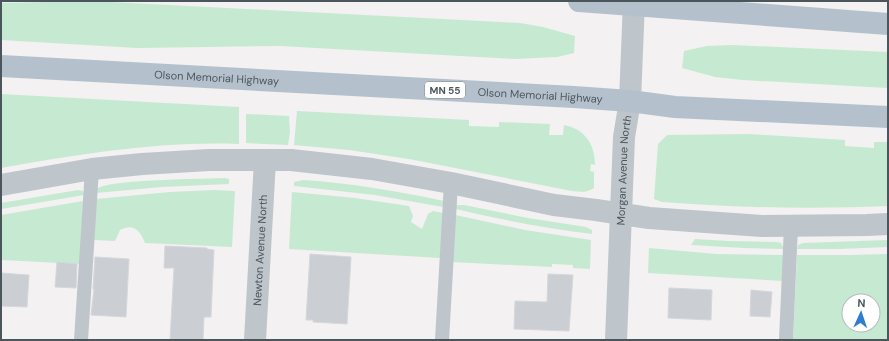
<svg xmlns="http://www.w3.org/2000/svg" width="889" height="341" font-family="'DM Sans',sans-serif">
<rect width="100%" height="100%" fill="#f3f1f1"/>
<path fill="#c5ead1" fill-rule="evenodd" d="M91,1l429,22 23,4 32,9 -1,17 -17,4 -43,2 -234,-13 -143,2 -136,-8v-37z
M732,45l156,7v36l-145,-8 -28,-3 -33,-9 2,-17 23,-5z
M1,94l238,13v37c-80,-3 -159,10 -238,24z
M297,111l172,9v6l30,1v-5l51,2 -1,11h14l1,-10c21,4 31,19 31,40l-4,-1 -1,7 4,1v16c-7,5 -14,4 -22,3l-163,-32 -60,-9 -55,-5z
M246,114l43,2 1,16 -2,13 -42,-2z
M750,134l95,6v6l29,2v-6h14v64c-75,3 -150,2 -226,-4l-8,-3 4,-55 9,-9z
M225,178l4,1v5l-68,3 -65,6 1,-4c11,-10 109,-10 128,-11z
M303,180c47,3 94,11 141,21l-1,6 -68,-12 -81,-9v-4z
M78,190l5,1 1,4 -83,14v-6z
M214,190l21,1 -3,56 -87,-4c-5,-13 -12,-20 -25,-13l-5,11 -21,-1 2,-41 74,-7z
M292,192l63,6 54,8 4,10 -2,6 11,7 6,-15 5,-3 10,2 -3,45 -151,-9z
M83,201l-3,63 -79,-4v-45z
M458,205h6l64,13 58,9 6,3v4c-46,-6 -91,-14 -136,-25v-3z
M455,215l70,15 66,10 -1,29 -17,-1v-3l-21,-1v3l-100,-5z
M695,239l33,2 48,1 5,1 3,6 -40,-1 -53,-3z
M888,240v7l-50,2h-41l1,-4 5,-2z
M649,248l67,6 67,1v26l-135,-8z
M888,254v86h-95l4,-85h55zM849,301h24v24h-24z"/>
<path fill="#cbced2" stroke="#d5d7db" d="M165,246l42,2v1l7,1 -3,67h-7l-1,23h-33l4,-72h-10z
M310,254l41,3 -4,67 -34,-2v-2h-7z
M95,257l34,2 -3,58 -35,-2 3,-26h-1z
M57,262l20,2 -1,24 -21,-1z
M1,273l28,2 -2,32 -26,-1z
M548,274l25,1 -4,56 -55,-2 1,-28 32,1z
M669,288l43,2 -1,30 -43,-2z
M751,290l21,2 -2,25 -20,-1z"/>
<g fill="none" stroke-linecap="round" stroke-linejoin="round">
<path stroke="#bec5cb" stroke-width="14" d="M81,340l11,-171
M442,340l9,-157
M786,340l5,-114"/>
<g stroke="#bec5cb" stroke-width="22">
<path d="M1,185l91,-16 50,-5 67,-4h82l81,9 79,14 103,22 42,5 53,8 113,8 105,-1 21,-1"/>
<path id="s1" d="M255,340l10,-180"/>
<path id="s2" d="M616,340l8,-203 6,-36 4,-100"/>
</g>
<g stroke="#b4c1cc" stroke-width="22">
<path d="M579,1l309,23"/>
<path id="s3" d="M1,66l573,31 56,4 45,6 213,10"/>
</g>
</g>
<g text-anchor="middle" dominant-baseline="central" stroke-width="4" stroke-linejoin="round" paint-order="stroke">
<rect fill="#fff" stroke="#81888d" stroke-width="1" x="425" y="82" width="40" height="16" rx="3"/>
<g font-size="10" font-weight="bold" fill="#4b555c">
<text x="445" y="90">MN 55</text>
</g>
<g font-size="11" fill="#4b555c" stroke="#fff">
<text stroke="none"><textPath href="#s3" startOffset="216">Olson Memorial Highway</textPath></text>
<text stroke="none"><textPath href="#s3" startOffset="540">Olson Memorial Highway</textPath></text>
<text stroke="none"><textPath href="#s2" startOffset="170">Morgan Avenue North</textPath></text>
<text stroke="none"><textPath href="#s1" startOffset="90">Newton Avenue North</textPath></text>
</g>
</g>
<rect width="889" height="341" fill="none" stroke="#4b555c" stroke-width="4"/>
<g transform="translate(861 313) rotate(3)"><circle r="19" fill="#ffffff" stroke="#b7bbbe"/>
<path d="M0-3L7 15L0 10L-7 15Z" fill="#2f7ece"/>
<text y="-6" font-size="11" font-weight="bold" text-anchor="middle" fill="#4b555c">N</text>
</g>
</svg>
